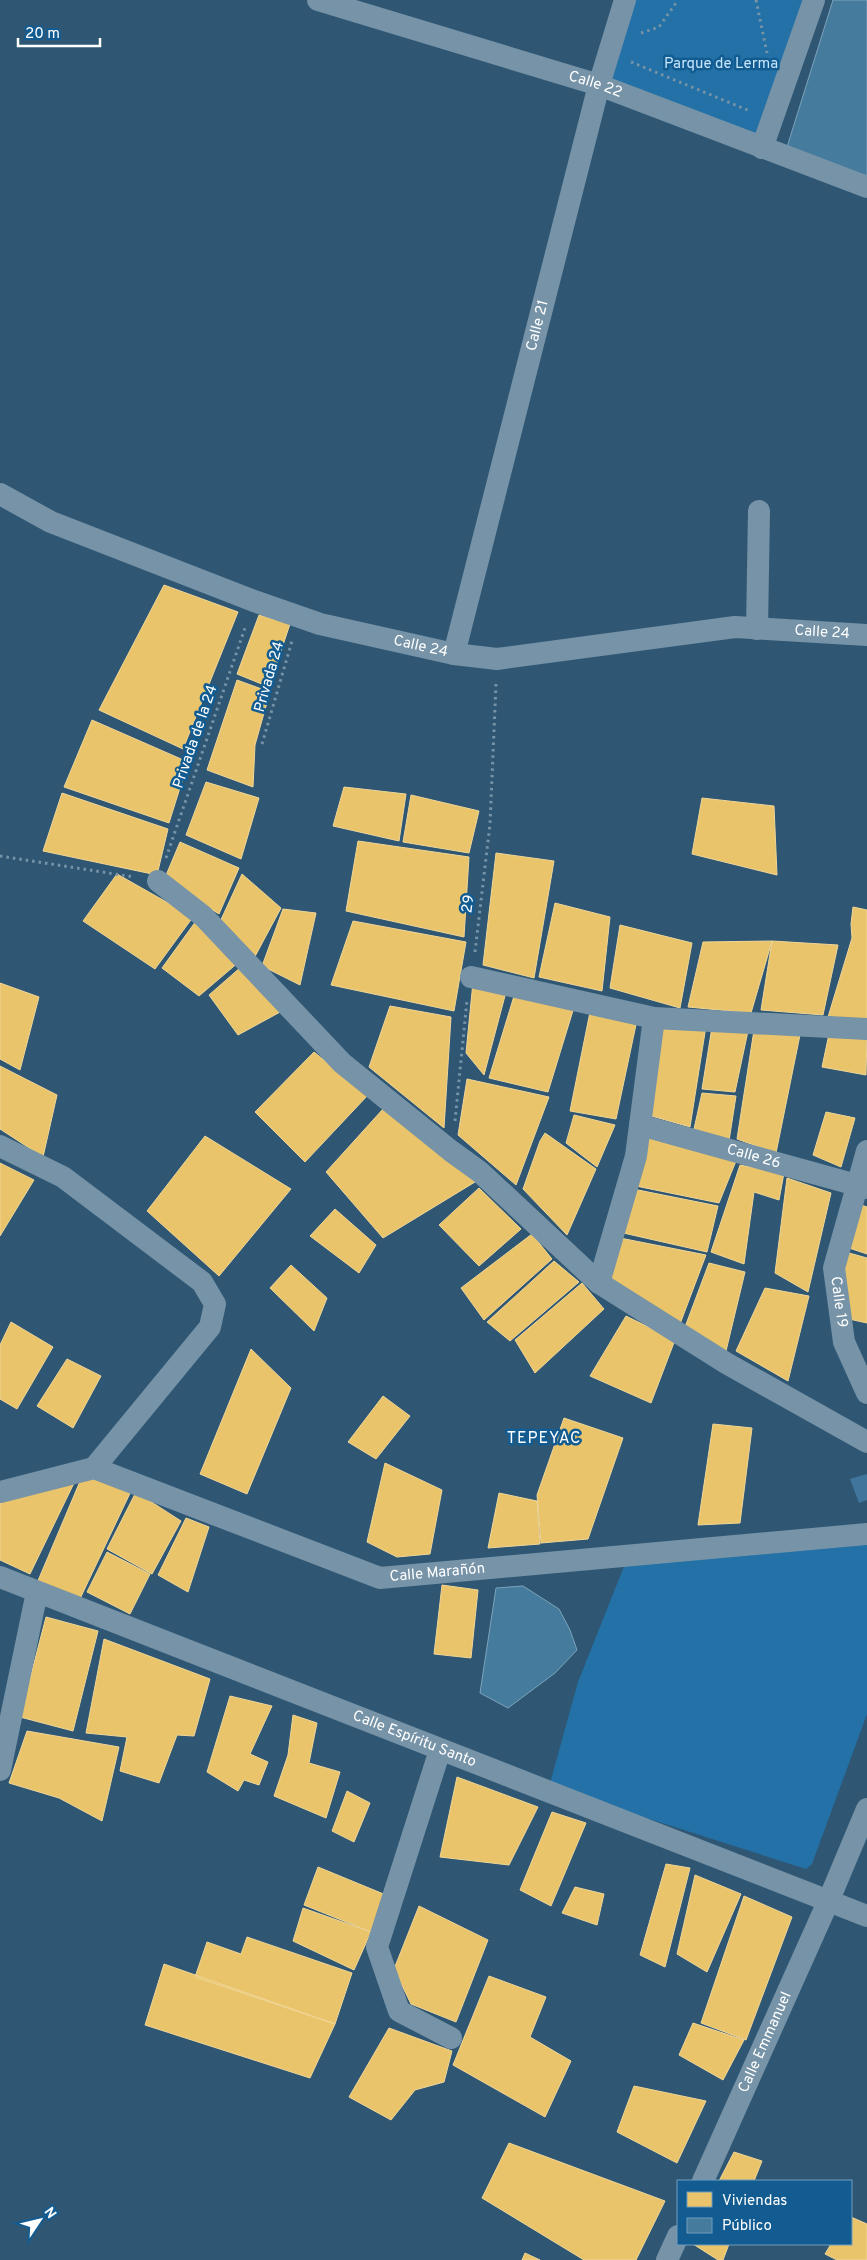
<svg xmlns="http://www.w3.org/2000/svg" width="867" height="2260" font-family="Overpass,sans-serif">
<rect width="100%" height="100%" fill="#2f5774"/>
<path fill="#2371a6" d="M625,0h186l-49,148 -163,-63z
M867,1541v173l-55,150 -6,5 -257,-82 29,-105 47,-118z"/>
<path fill="#41759b" d="M867,1474v26l-8,3 -9,-24z"/>
<path fill="#e9c46a" stroke="#f0d697" d="M164,585l74,27 -55,137 -84,-39z
M259,615l31,9 -21,63 -32,-13z
M237,680l33,12 -15,53 -2,42 -46,-17z
M92,720l96,42 -19,61 -105,-36z
M206,782l53,16 -18,61 -55,-24z
M344,787l62,7 -7,47 -66,-15z
M62,793l106,36 -11,46 -114,-24z
M411,795l68,16 -10,42 -66,-11z
M702,798l72,8 3,69 -85,-21z
M358,841l111,16 -5,80 -118,-26z
M180,842l59,26 -20,46 -55,-34z
M496,853l58,8 -20,117 -51,-13z
M117,874l76,43 -38,52 -72,-48z
M242,874l39,34 -29,54 -33,-38z
M555,903l55,14 -8,74 -63,-14z
M853,907l14,3v111l-39,-4 24,-79 -1,-14z
M283,909l33,4 -16,72 -38,-19z
M196,921l44,40 -41,35 -37,-28z
M353,921l113,21 -12,69 -123,-26z
M620,925l72,18 -12,65 -70,-20z
M772,941l66,4 -15,70 -62,-5z
M772,941l-21,72 -63,-6 15,-65z
M241,967l41,44 -44,24 -29,-40z
M473,982l33,10 -22,83 -18,-22z
M0,983l39,14 -19,73 -20,-11z
M514,996l61,8 -27,88 -59,-14z
M390,1006l61,11 -7,111 -75,-61z
M590,1012l47,8 -21,99 -46,-8z
M659,1023l47,3 -16,101 -42,-12z
M712,1027l36,4 -13,61 -33,-3z
M754,1030h47l-25,123 -39,-14z
M829,1034h38l-1,41 -44,-8z
M314,1052l54,43 -63,67 -50,-50z
M0,1066l57,29 -14,62 -43,-28z
M467,1079l82,18 -33,88 -58,-50z
M702,1093l34,3 -7,45 -35,-12z
M383,1109l92,73 -92,56 -57,-66z
M826,1112l29,6 -14,49 -28,-12z
M574,1115l41,10 -18,42 -31,-24z
M545,1133l51,36 -29,66 -44,-46 17,-48z
M645,1135l91,26 -17,42 -88,-18z
M205,1136l86,53 -72,87 -72,-65z
M0,1163l34,17 -34,56z
M740,1165l44,8 -5,27 -25,-8 -10,72 -33,-12z
M787,1178l44,15 -23,99 -33,-19z
M479,1188l42,41 -42,37 -40,-41z
M633,1189l85,17 -11,46 -88,-20z
M861,1205l6,2v47l-21,-7z
M335,1209l41,36 -17,28 -49,-37z
M532,1234l20,25 -68,61 -23,-32z
M620,1238l86,17 -26,69 -73,-44z
M842,1251l25,7v65l-18,-4z
M554,1261l25,21 -69,59 -23,-19z
M709,1263l36,9 -19,79 -41,-24z
M291,1265l36,33 -13,33 -44,-43z
M582,1283l22,26 -69,64 -20,-33z
M765,1288l44,8 -21,85 -52,-30z
M626,1316l49,24 -24,63 -61,-27z
M11,1322l42,25 -36,62 -17,-10v-54z
M251,1349l40,39 -44,106 -47,-20z
M67,1359l34,17 -28,52 -36,-22z
M383,1396l27,20 -34,43 -28,-17z
M564,1418l59,20 -35,101 -47,4 -4,-48z
M713,1424l39,4 -12,95 -42,2z
M385,1463l57,27 -12,64 -33,3 -30,-15z
M81,1479l29,1 22,9 -54,114 -41,-20z
M75,1481l-45,93 -30,-14v-61z
M136,1492l45,29 -29,53 -45,-25z
M499,1493l38,8 3,43 -52,4z
M186,1518l23,9 -21,65 -30,-17z
M107,1552l43,22 -20,40 -43,-22z
M442,1585l36,5 -7,68 -37,-4z
M46,1617l52,14 -25,100 -53,-14z
M104,1639l106,40 -16,57 -17,-1 -18,48 -39,-12 7,-34 -41,-4z
M230,1696l42,10 -22,48 18,8 -9,23 -15,-5 -6,11 -31,-19z
M293,1715l24,8 -8,40 31,9 -14,46 -52,-22 14,-41z
M27,1731l92,16 -17,74 -43,-23 -50,-15z
M457,1777l81,30 -29,58 -69,-8z
M347,1791l23,12 -16,39 -22,-11z
M552,1812l34,11 -35,83 -31,-16z
M666,1864l24,4 -25,99 -25,-12z
M318,1867l68,28 -15,37 -67,-27z
M695,1875l46,19 -34,78 -30,-18z
M575,1887l29,7 -7,31 -35,-12z
M744,1896l48,21 -46,123 -45,-17z
M419,1906l69,34 -32,82 -45,-18 -17,-35z
M303,1908l68,24 -17,38 -61,-29z
M247,1937l105,36 -17,51 -140,-47 12,-35 34,12z
M164,1964l171,60 -25,54 -165,-53z
M489,1976l57,21 -16,40 41,24 -26,56 -92,-52z
M693,2023l51,17 -21,40 -44,-25z
M389,2028l63,23 -8,31 -29,8 -24,30 -42,-23z
M634,2086l72,15 -29,62 -60,-31z
M509,2143l156,58 -29,59h-52l-102,-62z
M734,2152l28,9 -8,20h-35z
M851,2217l16,7v36h-30l-12,-6 6,-10h20z
M693,2244h36l-6,16h-5z
M525,2253l15,7h-18z"/>
<path fill="#457b9d" stroke="#7da3ba" d="M833,0h34v178l-80,-31z
M523,1586l36,23 11,21 7,20 -22,23 -47,35 -28,-15 16,-105z"/>
<g fill="none" stroke-linecap="round" stroke-linejoin="round">
<path stroke="#7693a7" stroke-width="3" stroke-dasharray="2.5 4" stroke-linecap="butt" d="M756,0l11,53
M641,33l18,-6 19,-27
M631,62l119,49
M262,744l30,-103
M0,856l134,21
M166,858l80,-233
M475,952l15,-128 6,-140
M455,1121l12,-121"/>
<g stroke="#7693a7" stroke-width="22">
<path id="s1" d="M318,0l281,85 268,102"/>
<path d="M762,148l52,-148"/>
<path id="s2" d="M0,494l51,28 203,79 66,23 134,30 43,5 238,-32 132,8"/>
<path d="M757,629l2,-118"/>
<path id="s3" d="M454,654l145,-569 26,-85"/>
<path d="M158,881l45,35 139,147 109,88 29,21 119,111 127,80 141,79"/>
<path d="M471,977l183,41 213,11"/>
<path id="s4" d="M640,1125l227,63"/>
<path d="M0,1146l63,31 139,105 13,22 -5,23 -116,141"/>
<path id="s5" d="M867,1151l-33,117 10,74 23,51"/>
<path d="M599,1283l37,-127 18,-138"/>
<path id="s6" d="M0,1492l94,-24 286,110 487,-44"/>
<path id="s7" d="M0,1577l867,339"/>
<path d="M440,1750l-63,197 22,64 52,27"/>
<path d="M0,1770l37,-178"/>
<path id="s8" d="M703,2181l125,-279 39,-93"/>
<path d="M667,2260l11,-24"/>
</g>
</g>
<g text-anchor="middle" dominant-baseline="central" stroke-width="5" stroke-linejoin="round" paint-order="stroke">
<g font-size="15" fill="#c5e6fd" stroke="#125c91">
<text x="721" y="64">Parque de Lerma</text>
</g>
<g font-size="15" fill="#fff" stroke="#125c91">
<text stroke="none"><textPath href="#s1" startOffset="290">Calle 22</textPath></text>
<text stroke="none"><textPath href="#s3" startOffset="339">Calle 21</textPath></text>
<text stroke="none"><textPath href="#s2" startOffset="854">Calle 24</textPath></text>
<text stroke="none"><textPath href="#s2" startOffset="449">Calle 24</textPath></text>
<text transform="translate(270 677) rotate(-74)">Privada 24</text>
<text transform="translate(196 737) rotate(-71)">Privada de la 24</text>
<text transform="translate(469 904) rotate(-83)">29</text>
<text stroke="none"><textPath href="#s4" startOffset="118">Calle 26</textPath></text>
<text stroke="none"><textPath href="#s5" startOffset="156">Calle 19</textPath></text>
<text stroke="none"><textPath href="#s6" startOffset="461">Calle Marañón</textPath></text>
<text stroke="none"><textPath href="#s7" startOffset="445">Calle Espíritu Santo</textPath></text>
<text stroke="none"><textPath href="#s8" startOffset="152">Calle Emmanuel</textPath></text>
</g>
<g font-size="16" letter-spacing="1" fill="#fff" stroke="#125c91">
<text x="544" y="1439">TEPEYAC</text>
</g>
</g>
<rect x="677" y="2180" width="175" height="65" fill="#125c91" stroke="#719dbd"/>
<rect x="687" y="2192" width="25" height="15" fill="#e9c46a" stroke="#719dbd"/>
<text x="722" y="2205" font-size="15" fill="#ffffff">Viviendas</text>
<rect x="687" y="2218" width="25" height="15" fill="#457b9d" stroke="#719dbd"/>
<text x="722" y="2230" font-size="15" fill="#ffffff">Público</text>
<g transform="translate(40 2220) rotate(55)" stroke="#125c91" stroke-width="4" paint-order="stroke">
<path d="M0-4L9 19L0 12L-9 19Z" fill="#ffffff"/>
<text y="-8" font-size="14" font-weight="bold" text-anchor="middle" fill="#ffffff">N</text>
</g>
<path d="M18 38v8h82v-8" fill="none" stroke="#ffffff" stroke-width="2.5"/>
<text x="25" y="38" font-size="15" fill="#ffffff" stroke="#125c91" stroke-width="4" paint-order="stroke">20 m</text>
</svg>
